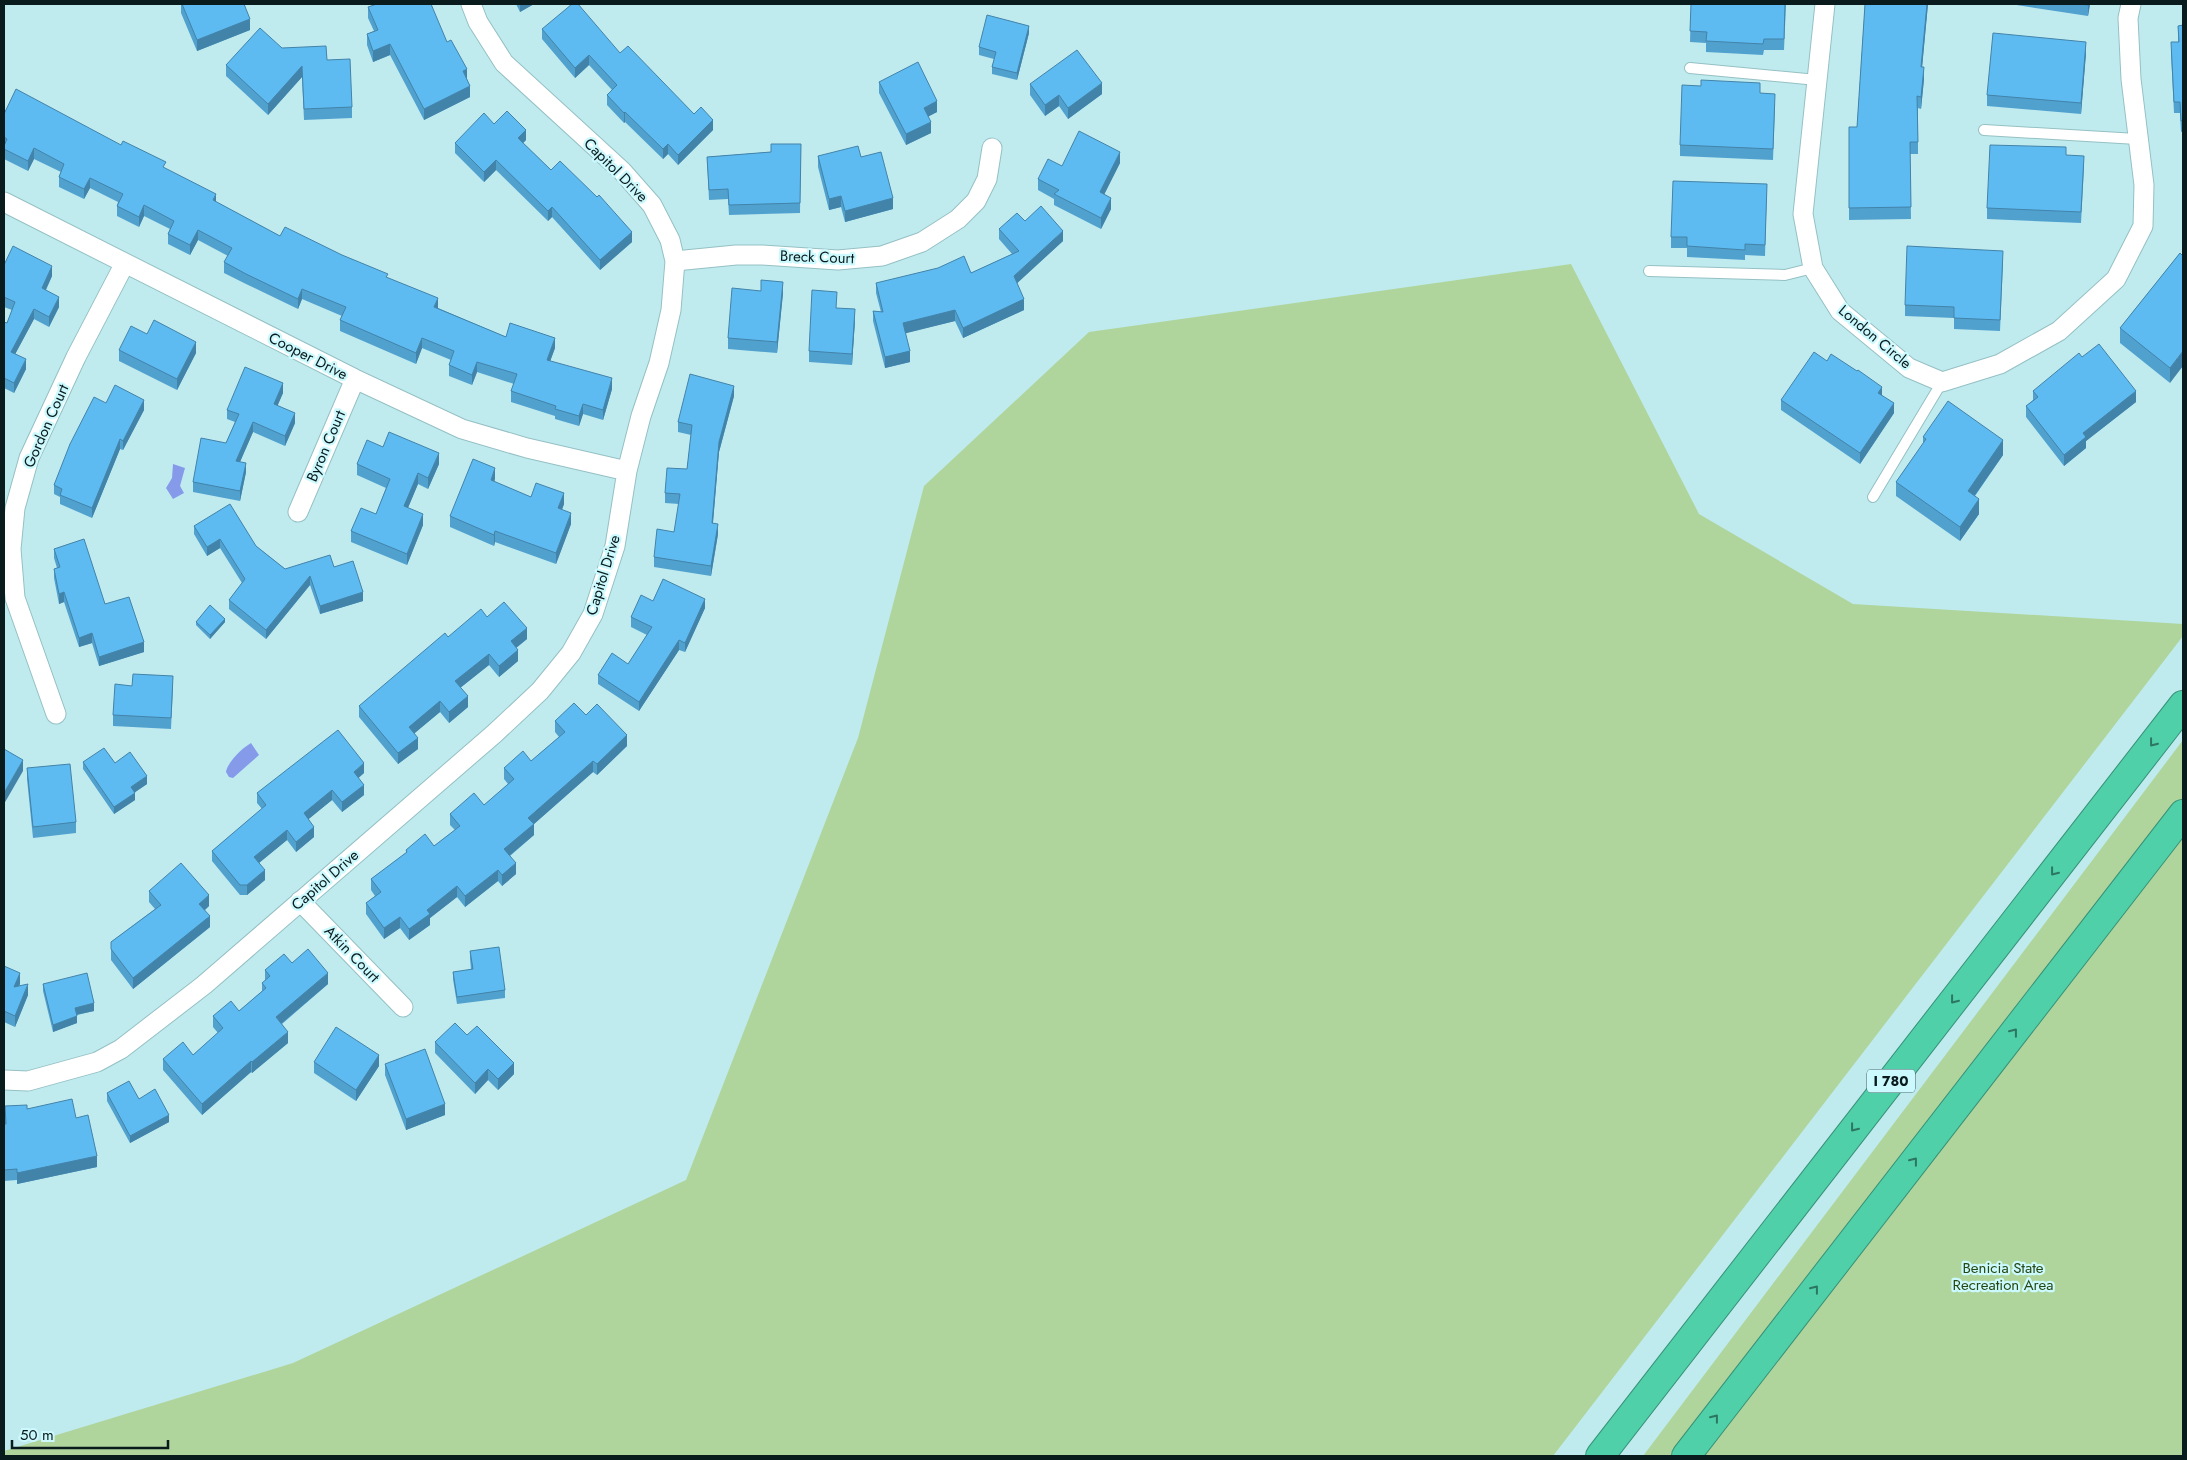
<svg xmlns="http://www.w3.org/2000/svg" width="2187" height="1460" font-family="Jost,sans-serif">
<rect width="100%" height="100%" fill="#bfebef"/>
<path fill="#afd59c" d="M1571,264l128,250 154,90 330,20v12l-630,820h-1549v-5l289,-88 393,-183 172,-442 66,-252 165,-154z
M2183,740v716h-540z"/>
<path fill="#859bea" d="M173,464l12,4 -5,18 4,7 -11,6 -7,-11 6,-10z
M251,743l8,12 -26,23 -4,-1 -3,-5c1,-9 16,-24 25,-29z"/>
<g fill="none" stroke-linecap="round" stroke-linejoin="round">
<g stroke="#95c0c4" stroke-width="12">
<path id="service" d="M1690,68l127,12
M1984,130l153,9
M1649,271l136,4 28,-7
M1873,497l69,-115"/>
</g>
<g stroke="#95c0c4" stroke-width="21">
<path id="minor" d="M1825,4l-22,210 10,54 27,43 69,57 33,14 58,-18 59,-33 57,-52 27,-53 1,-41 -13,-106 -3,-61 3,-14
M4,202l351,177 107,50 65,19 100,23
M675,261l61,-6h26l76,5 44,-4 40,-14 36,-23 18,-18 11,-22 5,-31
M298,512l57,-133
M56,714l-41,-116 -4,-49 4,-41 14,-50 47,-101 49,-94
M300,901l103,106
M4,1080l24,1 69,-19 24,-13 83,-64 290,-251 46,-43 31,-38 22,-39 22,-68 12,-75 14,-55 18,-53 12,-53 4,-49 -5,-21 -18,-35 -30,-34 -118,-108 -26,-41 -7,-18"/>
</g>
<g stroke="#379177" stroke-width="30">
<path id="motorway" d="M1600,1456l583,-751
M1686,1456l497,-642"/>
</g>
<use href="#service" stroke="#fff" stroke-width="10"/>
<use href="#minor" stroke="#fff" stroke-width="19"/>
<use href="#motorway" stroke="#4fd0a8" stroke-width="28"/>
</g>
<path fill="#51a1cf" d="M181,4h63l6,26 -53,21 -16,-38z
M516,4h18l-14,8z
M1691,4h95l-2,46h-20l-1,5 -57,-3v-9l-16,-1z
M1865,4h63l-6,63 2,12 -3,30 -3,-1v46h-8l1,65 -62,1v-93h8z
M2010,4h80l-2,12z
M368,7l79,35 20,37 3,18 -46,23 -34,-65 -17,7 -6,-17v-11l7,-3 -6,-13z
M2183,25v106l-2,1 -1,-19h-6l-3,-60 7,-11v-16z
M542,29l78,24 93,77 -35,35 -10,-11 -5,5 -38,-37 -1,1 -17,-18v-10l5,-5 -23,-25 -14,13 -33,-39z
M1029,33l-12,47 -25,-6v-7l2,-8 -15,-4v-8z
M282,48l45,12 25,47v11l-48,2 -2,-43 -34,38 -42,-39v-11z
M2086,53l-5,61 -94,-8v-11z
M879,82l58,30 -9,4 3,17 -25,12 -27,-52z
M1030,84l72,10 -34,25 -9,-13 -14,10 -15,-21z
M1760,93l15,12 -2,55 -93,-4v-11z
M4,114l162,55 50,33 64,34 108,42 50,30 68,29 49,11 -5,13 62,28 -9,31 -20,-6 -4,12 -24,-7v-3l-44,-14v-11l3,-7 -37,-12 -5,13 -23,-9v-11l2,-5 -29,-12 -6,16 -76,-33v-11l2,-4 -40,-17 -4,10 -52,-25 -22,-11v-11l4,-6 -30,-16 -8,15 -22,-11v-10l2,-5 -26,-13 -5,11 -22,-11v-10l1,-4 -28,-14 -6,11 -25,-12v-10l2,-5 -27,-13 -6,12 -24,-12z
M494,124l32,16 -3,3 28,27 81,72 -32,28 -48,-53 -4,4 -52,-51 -12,12 -29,-29v-10z
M801,144l-1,69 -71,2 -1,-16 -19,1 -2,-43 64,-5z
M2066,155l18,12 -3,56 -94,-4v-11z
M818,156l43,1 32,52 -48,13 -4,-15 -12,3 -11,-43z
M1120,163l-16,31 7,15 -10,20 -47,-24v-6l-16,-9v-11l24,-13z
M1767,184l-2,72 -20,-1v5l-58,-3v-9h-16v-11z
M1025,221l38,20 -46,42 7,27 -61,28 -8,-17 -50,12 5,29 -25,6 -12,-47v-10l8,1 -5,-19v-10l95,-10 41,-19 -13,-15v-10z
M2180,253l-10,130 -50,-40v-15z
M2003,262l-3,69 -46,-2v-11l-49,-2v-11z
M4,265l48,11 -6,14 13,17 -10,20 -15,-8 -19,35 11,15 -12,24 -10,-5v-66l3,1 5,-13 -8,-3z
M783,293l-6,60 -49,-4v-11z
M837,308l18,12 -3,45 -43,-3v-11z
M147,334l49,19 -19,37 -58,-29v-11z
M2082,357l54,45 -50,39v7l-22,18 -38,-49v-11l7,-6v-9z
M1827,361l55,34 12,18 -34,51 -79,-54v-10z
M283,393l-6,13 18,17 -10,23 -32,-14 -13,30 6,10 -6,29 -47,-9v-10l33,-39 9,-21 -8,-3v-9z
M734,396l-15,56 -6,71 5,11 -7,42 -57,-9v-10l20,-25 5,-28 -14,-1v-10l22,-24 4,-34 -13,-3v-10z
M106,403l38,7 -21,40 -3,-1 -28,69 -32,-14v-7l-6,-3v-9z
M1923,437l80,18 -28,41 4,18 -19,27 -64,-45v-14l27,-38z
M383,447l56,17 -11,25 -10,-5 -10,24 15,17 -16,40 -56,-23v-11l25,-17 10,-26 -29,-13v-11z
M495,479l-1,3 37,15 33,7 -2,6 9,14 -15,40 -61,-22 -1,4 -44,-19v-11z
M194,526l62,20 29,23 49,-2 29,34 -43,13 -10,-29 -44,54 -37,-30v-9l13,-17 -22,-35 -13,8 -13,-22z
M54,549l51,55 39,48 -45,14 -7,-23 -13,4 -15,-45 -5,2 -5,-26v-9l3,-1 -3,-10z
M653,601l52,7 -20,44 -6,-2 -40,61 -41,-27v-9l30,-11 19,-29 -16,-8v-10z
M487,617l40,22 -11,9 2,13 -19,16 -10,-12 -29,23 8,19 -19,16 -9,-11 -26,21 4,16 -20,15 -39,-47v-11l89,-69z
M196,622h29l-15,17 -14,-14z
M132,686l41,1 -2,42 -58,-3v-11z
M586,715l41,31 -30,29 -4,-3 -59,52v11l-24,21 6,18 -14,12 -4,-5 -33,26 -8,-10 -27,21v7l-21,15 -9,-12 -16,11 -18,-25v-11l9,-7 -4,-6v-11l35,-26v-3l28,-4 21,-16 -5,-5v-11l34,-9 24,-21 -4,-5v-11l27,-7 28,-24 -4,-5v-11z
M83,762l32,1 32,21 -12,8v8l-21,14 -31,-45z
M27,768l49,54v11l-43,5 -6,-59z
M364,773l-6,5 6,17 -22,17 -10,-12 -24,19 6,18 -18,15 -9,-12 -28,23 6,17 -18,15h-7l-28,-34v-10l50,-42 -5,-6v-10z
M149,891l60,15 -4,4 5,17 -77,62 -22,-29v-18l44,-33 -6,-7z
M470,951l35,39v8l-48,6 -4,-25v-7l18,-2 -1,-12z
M292,963l36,21 -46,40 6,19 -36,30 -1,-1 -49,43 -39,-45v-11l30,-4 25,-22 -5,-6v-11l26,-5 23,-20v-8l3,-2v-11z
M4,966l16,18 -1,2 9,9 -13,32 -11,-5z
M43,984l51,27 -17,4v8l-24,9 -10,-41z
M467,1035l47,39 -16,16 -10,-10 -13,14 -40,-41v-11z
M314,1062l65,4 -23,35 -42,-28z
M385,1064l60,51 -39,15 -21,-55z
M107,1093l32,6 30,23 -39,21 -23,-42z
M5,1106l22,3 49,9 21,49 -80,17v-4l-13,1v-57h1z"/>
<path fill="#4283a9" d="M520,4h14l-14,8z
M1927,4h1l-7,75v-12z
M2088,4h2l-2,12z
M250,19v11l-53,21v-11z
M1029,26v7l-12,47v-7z
M2086,42v11l-5,61v-11z
M390,44v11l-17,7v-11z
M589,55v10l-14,13v-10z
M302,66v11l-34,38v-11z
M1924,67v12l-3,30v-12z
M467,69v11l-4,-9z
M1102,83v11l-34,25v-11z
M470,86v11l-46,23v-11z
M1059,95v11l-14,10v-11z
M937,101v11l-13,7v-11z
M625,112v10l-1,1v-10z
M713,120v10l-35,35v-10z
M931,122v11l-25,12v-11z
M526,130v10l-8,8v-10z
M668,144v10l-5,5v-10z
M34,148v11l-6,12v-10z
M1120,152v11l-20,40v-11z
M496,160v10l-12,12v-10z
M90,178v10l-6,11v-10z
M216,194v10l-3,-4z
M841,196v11l-12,3v-11z
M893,198v11l-48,13v-11z
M1111,198v11l-10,20v-11z
M144,205v11l-5,11v-10z
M552,207v10l-4,4v-10z
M198,230v10l-8,15v-10z
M1063,231v10l-49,45v-10z
M632,232v10l-32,28v-10z
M52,266v10l-10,22v-10z
M783,282v11l-6,60v-11z
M302,289v10l-4,10v-10z
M59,297v10l-10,20v-10z
M438,298v11l-4,-2z
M1024,299v11l-61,28v-10z
M34,309v10l-23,43v-10z
M855,309v11l-3,45v-11z
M955,310v11l-52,13v-11z
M422,338v10l-6,16v-11z
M555,338v10l-8,22v-10z
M196,342v11l-19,37v-11z
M910,351v11l-25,6v-11z
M2183,351v15l-13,17v-15z
M26,359v10l-12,24v-10z
M477,362v10l-5,13v-10z
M612,378v11l-9,31v-10z
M283,383v10l-9,21v-10z
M734,386v10l-15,56 -7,81v-10l7,-81z
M1882,387v10l-4,-4z
M2136,391v11l-50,39v7l-22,18v-11l19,-22z
M144,400v10l-21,40v-9z
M1894,403v10l-34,51v-11z
M583,404v10l-4,12v-10z
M295,413v10l-10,23v-10z
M253,422v10l-17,39v-10z
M120,439v10l-28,69v-10z
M2003,440v15l-35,50v-14z
M439,453v11l-11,25v-11z
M246,463v9l-6,29v-10z
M495,468v11l-4,12v-11z
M418,473v11l-14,33v-11z
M564,493v11l-6,15v-11z
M1979,499v15l-19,27v-14z
M571,513v11l-15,40v-11z
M423,514v11l-16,40v-11z
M718,524v10l-7,42v-10z
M495,531v11l-1,4v-11z
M220,539v9l-13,8v-9z
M310,576v9l-44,54v-9z
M64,592v10l-5,2v-10z
M363,592v9l-43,13v-8z
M705,599v9l-20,44v-9z
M225,619v3l-15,17v-4z
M527,628v11l-16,13v-11z
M92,633v10l-13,4v-9z
M679,640v10l-40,61v-9z
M144,642v10l-45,14v-9z
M518,650v11l-19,16v-11z
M489,654v11l-34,27v-11z
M468,696v11l-19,16v-11z
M440,701v11l-31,26v-11z
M627,735v11l-30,29v-11z
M418,738v11l-20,15v-11z
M23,760v11l-19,33v-11z
M593,761v11l-59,52v11l-30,25v-11l24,-31z
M364,763v10l-10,9v-10z
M147,776v8l-16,11v-8z
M364,785v10l-22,17v-10z
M332,790v10l-28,23v-10z
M135,793v7l-21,14v-7z
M314,827v10l-18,15v-10z
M287,830v10l-33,27v-10z
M516,863v11l-14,12v-11z
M265,870v10l-18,15v-10z
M498,870v11l-33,26v-11z
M457,886v11l-27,21v7l-21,15v-11l18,-19z
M209,895v11l-10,9v-11z
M210,916v11l-77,62v-11z
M400,917v11l-16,11v-11z
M20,973v11l-6,14v-11z
M328,973v11l-52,44v-11z
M28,984v11l-13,32v-11z
M94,1003v8l-19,4v-7z
M77,1016v7l-24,9v-7z
M288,1032v11l-36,30v-11z
M379,1055v11l-23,35v-11z
M251,1061v11l-49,43v-11z
M514,1063v11l-16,16v-11z
M488,1069v11l-13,14v-11z
M445,1104v11l-39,15v-11z
M169,1115v7l-39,21v-7z
M97,1156v11l-80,17v-11z"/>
<path fill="#5ebbf1" stroke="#4283a9" d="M182,4h62l6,15 -53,21z
M377,4h54l16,38 4,-2 16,29 -4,2 7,15 -46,23 -34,-65 -17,7 -6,-17 11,-4 -10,-23z
M572,4h6l42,49 8,-7 66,68 7,-7 12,13 -35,35 -10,-11 -5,5 -38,-37 -1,1 -17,-18 10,-10 -28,-30 -14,13 -33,-39z
M1691,4h94l-1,35h-20l-1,5 -57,-3 1,-9 -17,-1z
M1865,4h62l-6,63h3l-3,30 -4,-1 1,46h-8l1,65 -62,1v-81h8z
M2078,4h10v1z
M987,15l42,11 -12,47 -25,-6 4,-15 -17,-5z
M2183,25v95l-2,1 -1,-19h-6l-3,-60h8l-1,-16z
M260,28l22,20 44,-2 1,14 23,-1 2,48 -48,2 -2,-43 -34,38 -42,-39z
M1993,33l93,9 -5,61 -94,-8z
M1077,50l25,33 -34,25 -9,-13 -14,10 -15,-21z
M918,62l19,39 -13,7 7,14 -25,12 -27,-52z
M1701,80l59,3v10l15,1 -2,55 -93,-4 2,-60 19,1z
M16,89l105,56 2,-4 43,21 -3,5 53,27 -3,6 67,36 5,-9 57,28 46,19 -2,3 52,21 -4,9 72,30 4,-14 45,15 -8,22 65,18 -9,32 -20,-6 -4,12 -24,-7 1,-3 -45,-15 6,-17 -40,-12 -5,13 -23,-10 5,-14 -32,-13 -6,15 -76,-33 6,-13 -44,-18 -4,10 -52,-25 -22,-12 8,-14 -34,-18 -8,15 -22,-11 6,-13 -30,-16 -5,12 -22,-11 6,-12 -33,-16 -6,11 -25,-12 5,-13 -30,-16 -6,13 -24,-12v-3l3,-7 -3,-2v-23z
M507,111l19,19 -8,8 33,32 9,-9 37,36 2,-2 33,37 -32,28 -48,-53 -4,4 -52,-51 -12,12 -29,-29 29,-30 10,11z
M1079,131l41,21 -20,40 11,6 -10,20 -47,-24 5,-4 -21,-11 10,-20 14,7z
M771,144h30l-1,59 -71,2 -1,-16 -19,1 -2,-33 64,-5z
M1990,145l76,2v8l18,1 -3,56 -94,-4z
M858,146l3,11 20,-5 12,46 -48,13 -4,-15 -12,3 -11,-43z
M1673,181l94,3 -2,61 -20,-1v6l-58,-4v-9h-16z
M1041,206l22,25 -49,45 10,23 -61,29 -8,-18 -52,13 7,28 -25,6 -12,-46 10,1 -7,-29 62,-15 26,-12 7,17 48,-22 -20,-22 18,-16 8,8z
M13,246l39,20 -10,22 17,9 -10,20 -15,-8 -23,43 15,7 -12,24 -10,-5v-56l3,1 8,-21 -11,-5v-32z
M1907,246l96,5 -3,69 -46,-2v-11l-49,-2z
M2180,253l3,3v95l-13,17 -50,-40z
M761,280l22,2 -6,60 -49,-4 4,-50 29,3z
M812,290l25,2 -1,16 19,1 -3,45 -43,-3z
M154,320l42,22 -19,37 -58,-29 12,-24 16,8z
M2099,344l37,47 -53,42 3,4 -22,18 -38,-49 12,-9 -5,-6 46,-38 3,4z
M1814,352l13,9 4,-7 26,17 1,-1 24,17 -4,6 16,10 -34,50 -79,-53z
M245,367l38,16 -9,21 21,9 -10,23 -32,-14 -17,39 10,2 -6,28 -47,-9 8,-44 25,5 13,-29 -12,-4z
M690,374l44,12 -15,56 -7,81 6,1 -7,42 -57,-9 3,-28 17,3 6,-38 -15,-1 2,-25 20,1 5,-44 -14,-3z
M115,385l29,15 -21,41 -3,-2 -28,69 -32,-13 2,-6 -8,-4 16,-41 24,-47 12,6z
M1948,401l55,39 -35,51 11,8 -19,28 -64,-45 30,-43 -3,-2z
M389,432l50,21 -11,25 -10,-5 -14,33 19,8 -16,40 -56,-23 10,-23 15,6 14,-35 -33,-15 10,-24 16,7z
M473,459l22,9 -4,12 40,17 5,-14 28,10 -6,15 13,5 -15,40 -61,-22 -1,4 -44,-19z
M230,504l26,42 29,23 45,-14 4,12 19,-6 10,31 -43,14 -10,-30 -44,54 -37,-30 16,-21 -25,-40 -13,8 -13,-21z
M84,539l21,65 24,-7 15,45 -45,15 -7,-24 -13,5 -15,-46 -5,2 -5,-25 6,-2 -6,-18z
M663,579l42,20 -20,44 -6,-3 -40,62 -41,-27 14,-22 16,11 24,-37 -21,-10 10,-22 12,6z
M504,602l23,26 -16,13 7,9 -19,16 -10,-12 -34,27 13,15 -19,16 -9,-11 -31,26 9,11 -20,15 -39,-47 86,-73 3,4 33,-28 6,8z
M210,605l15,14 -15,16 -14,-13z
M133,674l40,2 -2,42 -58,-3 2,-31 17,2z
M574,703l12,12 11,-11 30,31 -30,29 -4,-3 -65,57 6,6 -30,25 12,14 -14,12 -4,-5 -33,26 -8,-10 -30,24 3,4 -21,15 -9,-12 -16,11 -18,-25 15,-11 -10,-13 36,-27 -1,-2 19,-16 9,12 26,-20 -10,-12 24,-21 10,12 30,-26 -10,-11 19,-17 8,10 34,-29 -10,-11z
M338,730l26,33 -10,9 10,13 -22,17 -10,-12 -28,23 10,14 -18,15 -9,-12 -33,27 11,13 -18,15h-7l-28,-34 54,-46 -9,-12z
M104,748l11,15 15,-11 17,24 -16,11 4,6 -21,14 -31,-45z
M4,749l19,11 -19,33z
M70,764l6,58 -43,5 -6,-59z
M181,863l28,32 -10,9 11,12 -77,62 -22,-29v-7l50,-37 -12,-14z
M499,947l6,43 -48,7 -4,-25 20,-3 -3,-18z
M308,949l20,24 -52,44 12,15 -36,30 -1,-1 -49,43 -39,-45 20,-17 10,13 30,-27 -10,-12 18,-15 8,10 27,-23 -4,-5 8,-7 -5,-6 19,-16 8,9z
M4,966l16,7 -6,14 14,-3 -13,32 -11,-5z
M87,973l7,30 -19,5 2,8 -24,9 -10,-41z
M455,1023l12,12 10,-9 37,37 -16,16 -10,-10 -13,14 -40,-41z
M336,1027l43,28 -23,35 -42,-28z
M425,1049l20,55 -39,15 -21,-55z
M129,1081l10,18 16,-10 14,26 -39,21 -23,-43z
M72,1099l4,19 12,-3 9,41 -80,17v-4l-13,1v-46h2l-1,-18 22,-1v4z"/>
<defs><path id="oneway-chevron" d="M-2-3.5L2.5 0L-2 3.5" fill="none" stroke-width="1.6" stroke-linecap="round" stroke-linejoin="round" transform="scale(1.25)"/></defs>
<g stroke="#2c7662">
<use href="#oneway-chevron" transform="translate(2153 743) rotate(128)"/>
<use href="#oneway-chevron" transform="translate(2054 872) rotate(128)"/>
<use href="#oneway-chevron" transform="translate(1954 1000) rotate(128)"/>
<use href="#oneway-chevron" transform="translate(2014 1032) rotate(-52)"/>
<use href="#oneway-chevron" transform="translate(1854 1128) rotate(128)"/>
<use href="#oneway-chevron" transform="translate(1914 1161) rotate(-52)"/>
<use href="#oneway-chevron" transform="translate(1815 1289) rotate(-52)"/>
<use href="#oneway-chevron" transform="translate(1715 1418) rotate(-52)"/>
</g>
<g text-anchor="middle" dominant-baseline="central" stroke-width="4.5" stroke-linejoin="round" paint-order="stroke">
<rect fill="#ccf9fd" stroke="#445e60" stroke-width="1" x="1867" y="1069.5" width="48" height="23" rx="4"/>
<g font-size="14" font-weight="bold" fill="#0a1b1d">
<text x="1891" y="1081">I 780</text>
</g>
<g font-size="15" fill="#0a1b1d" stroke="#ccf9fd">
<text transform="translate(616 170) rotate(45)">Capitol Drive</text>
<text transform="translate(817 257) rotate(2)">Breck Court</text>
<text transform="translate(1875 337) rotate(40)">London Circle</text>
<text transform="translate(308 356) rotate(27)">Cooper Drive</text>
<text transform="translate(46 426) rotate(-66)">Gordon Court</text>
<text transform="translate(326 446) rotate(-67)">Byron Court</text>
<text transform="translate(603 575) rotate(-73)">Capitol Drive</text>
<text transform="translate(325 880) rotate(-41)">Capitol Drive</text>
<text transform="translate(352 954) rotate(46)">Atkin Court</text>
</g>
<g font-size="15" fill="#274711" stroke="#ccf9fd">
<text x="2003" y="1268">Benicia State<tspan x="2003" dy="17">Recreation Area</tspan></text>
</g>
</g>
<rect width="2187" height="1460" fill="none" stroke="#0a1b1d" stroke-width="10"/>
<path d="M12 1440v8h156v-8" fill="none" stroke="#0a1b1d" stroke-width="2.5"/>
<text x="20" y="1440" font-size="15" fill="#0a1b1d" stroke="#ccf9fd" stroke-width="4" paint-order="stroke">50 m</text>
</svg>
